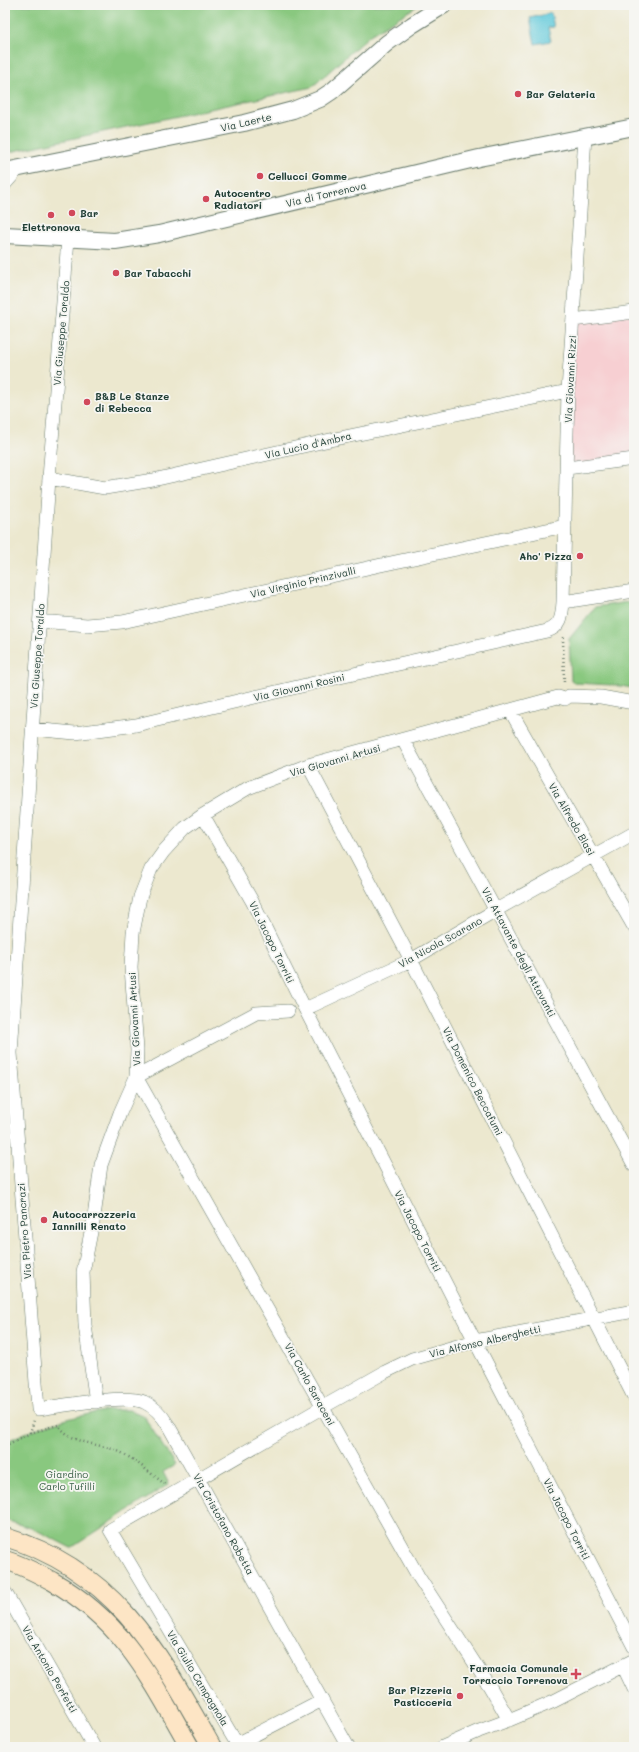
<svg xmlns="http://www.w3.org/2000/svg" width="639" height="1752" font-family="Mali,sans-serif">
<rect width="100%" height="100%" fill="#f6f6f2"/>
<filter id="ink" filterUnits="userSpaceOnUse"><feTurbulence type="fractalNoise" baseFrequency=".025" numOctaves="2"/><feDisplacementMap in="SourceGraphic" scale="8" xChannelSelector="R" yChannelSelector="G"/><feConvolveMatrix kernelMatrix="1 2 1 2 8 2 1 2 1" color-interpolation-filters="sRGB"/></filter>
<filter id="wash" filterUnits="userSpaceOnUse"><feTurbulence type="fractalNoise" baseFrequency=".012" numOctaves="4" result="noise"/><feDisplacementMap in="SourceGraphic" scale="16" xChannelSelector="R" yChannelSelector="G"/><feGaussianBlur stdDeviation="0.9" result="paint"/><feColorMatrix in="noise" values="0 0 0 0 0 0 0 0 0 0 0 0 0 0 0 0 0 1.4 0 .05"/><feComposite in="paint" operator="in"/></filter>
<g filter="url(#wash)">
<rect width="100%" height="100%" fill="#ece8cf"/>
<path fill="#f7cfd2" d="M634,312v147l-67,9 6,-148z"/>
<path fill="#89c87f" stroke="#54825a" d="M5,5h414l-49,30 -58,52 -307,66z
M634,601v87l-22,-3 -37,-2 -4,-3 -2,-41 26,-32z
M109,1410h20l14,5 32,50 -12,7 6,12 -98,64 -37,-19 -29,-9v-78c35,-17 66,-25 104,-32z"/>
<path fill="#5fc9da" stroke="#3f8387" d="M551,13l3,14 -6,1 3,13 -16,3 -5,-26z"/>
</g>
<g filter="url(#ink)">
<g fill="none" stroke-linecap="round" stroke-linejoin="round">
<g stroke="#67796a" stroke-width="14">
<path id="minor" d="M5,184l13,-15
M573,320l61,-8
M567,468l67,-9
M49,478l56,10 48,-8 177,-40 238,-49
M563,602l71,-11
M40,621l47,4 35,-3 259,-57 184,-39
M510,710l124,217
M32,729l43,4 61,-8 195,-46 216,-48c15,-5 15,-16 16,-29l5,-211 17,-254
M403,740l231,425
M308,765l103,195 223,437
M203,815l49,86 53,108 170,332 159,306
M305,1009l106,-49 85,-50 138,-77
M11,1053l27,356c23,-3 86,-15 106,-7 11,5 18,13 24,23l180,322
M9,1060l2,-7 38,-575 19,-239
M136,1077l282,499 72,111 19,33
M136,1077l120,-64 32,-2
M96,1402l-11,-77 -2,-53 11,-55 7,-52 19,-52 16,-36 1,-27 -6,-83 2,-34 7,-36 11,-28 13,-18 21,-23 18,-13 45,-27 60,-23 250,-68 7,2 4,-3 32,1 33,6
M5,1592l89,155
M623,1666l11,23
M322,1700l-85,44 -127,-214 213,-123 62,-35 27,-13 63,-18 159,-30
M443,1747l36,-16 30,-11 45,-19 80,-41"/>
</g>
<g stroke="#67796a" stroke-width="18">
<path id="tertiary" d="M5,171l239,-48 49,-13 27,-11 12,-8 55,-48 25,-18 32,-20
M5,235l110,6 44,-7 320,-76 155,-31"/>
</g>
<g stroke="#67796a" stroke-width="20">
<path id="secondary" d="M5,1537c111,33 154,116 207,210
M5,1560c17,5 32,13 47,21 72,41 99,98 138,166"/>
</g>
<path stroke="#67796a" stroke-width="2.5" stroke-dasharray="1 3" stroke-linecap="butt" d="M563,637l1,47
M30,1433l28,-8c17,22 43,17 64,28 15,8 29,21 43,31
M5,1446l25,-13 4,-13"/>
<use href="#minor" stroke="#fff" stroke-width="13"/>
<use href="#tertiary" stroke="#fff" stroke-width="16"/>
<use href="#secondary" stroke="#fde5c5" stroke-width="18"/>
</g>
</g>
<g fill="#d1495b" stroke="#f6f6f2" stroke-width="1.5">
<circle cx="518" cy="94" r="4"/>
<circle cx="260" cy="176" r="4"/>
<circle cx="206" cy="199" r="4"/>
<circle cx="72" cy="213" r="4"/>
<circle cx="51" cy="215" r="4"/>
<circle cx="116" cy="273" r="4"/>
<circle cx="87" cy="402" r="4"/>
<circle cx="580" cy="556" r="4"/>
<circle cx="44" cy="1220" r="4"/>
<path d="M574 1668h4v4h4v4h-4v4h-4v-4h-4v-4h4z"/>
<circle cx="460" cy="1696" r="4"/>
</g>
<g text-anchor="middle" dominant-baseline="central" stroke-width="3.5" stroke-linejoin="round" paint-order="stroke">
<g font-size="10" font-weight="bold" fill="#1f3d34" stroke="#f6f6f2" text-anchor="start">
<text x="526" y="94">Bar Gelateria</text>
<text x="268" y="176">Cellucci Gomme</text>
<text x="214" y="193">Autocentro<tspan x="214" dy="12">Radiatori</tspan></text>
<text x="80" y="213">Bar</text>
<text x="51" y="227" text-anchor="middle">Elettronova</text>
<text x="124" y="273">Bar Tabacchi</text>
<text x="95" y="396">B&amp;B Le Stanze<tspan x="95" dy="12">di Rebecca</tspan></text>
<text x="572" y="556" text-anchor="end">Aho' Pizza</text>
<text x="52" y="1214">Autocarrozzeria<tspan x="52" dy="12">Iannilli Renato</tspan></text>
<text x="568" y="1668" text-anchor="end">Farmacia Comunale<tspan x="568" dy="12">Torraccio Torrenova</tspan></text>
<text x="452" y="1690" text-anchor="end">Bar Pizzeria<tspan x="452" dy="12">Pasticceria</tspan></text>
</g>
<g font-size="10" fill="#1f3d34" stroke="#f6f6f2">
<text transform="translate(246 122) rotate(-13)">Via Laerte</text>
<text transform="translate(326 194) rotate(-13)">Via di Torrenova</text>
<text transform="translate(61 333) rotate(-85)">Via Giuseppe Toraldo</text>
<text transform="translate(570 379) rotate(-87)">Via Giovanni Rizzi</text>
<text transform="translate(308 445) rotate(-13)">Via Lucio d'Ambra</text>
<text transform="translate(303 582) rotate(-13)">Via Virginio Prinzivalli</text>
<text transform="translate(37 656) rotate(-86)">Via Giuseppe Toraldo</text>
<text transform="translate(299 687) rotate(-13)">Via Giovanni Rosini</text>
<text transform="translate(335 760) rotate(-16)">Via Giovanni Artusi</text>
<text transform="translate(572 819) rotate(60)">Via Alfredo Blasi</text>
<text transform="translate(272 942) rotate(64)">Via Jacopo Torriti</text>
<text transform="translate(440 942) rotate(-29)">Via Nicola Scarano</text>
<text transform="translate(519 952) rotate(62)">Via Attavante degli Attavanti</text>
<text transform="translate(134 1019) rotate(-93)">Via Giovanni Artusi</text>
<text transform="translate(473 1081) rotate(63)">Via Domenico Beccafumi</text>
<text transform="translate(24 1231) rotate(-94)">Via Pietro Pancrazi</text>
<text transform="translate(418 1231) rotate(63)">Via Jacopo Torriti</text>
<text transform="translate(485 1341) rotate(-13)">Via Alfonso Alberghetti</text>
<text transform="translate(310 1384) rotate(61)">Via Carlo Saraceni</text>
<text transform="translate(567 1519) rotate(63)">Via Jacopo Torriti</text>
<text transform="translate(224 1524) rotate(61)">Via Cristofano Robetta</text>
<text transform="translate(50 1669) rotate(60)">Via Antonio Perfetti</text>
<text transform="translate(198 1678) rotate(59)">Via Giulio Campagnola</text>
</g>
<g font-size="10" fill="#3a6047" stroke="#f6f6f2">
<text x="67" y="1474">Giardino<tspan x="67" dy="12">Carlo Tufilli</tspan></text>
</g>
</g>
<rect width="639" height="1752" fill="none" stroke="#f6f6f2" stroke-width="20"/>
</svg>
